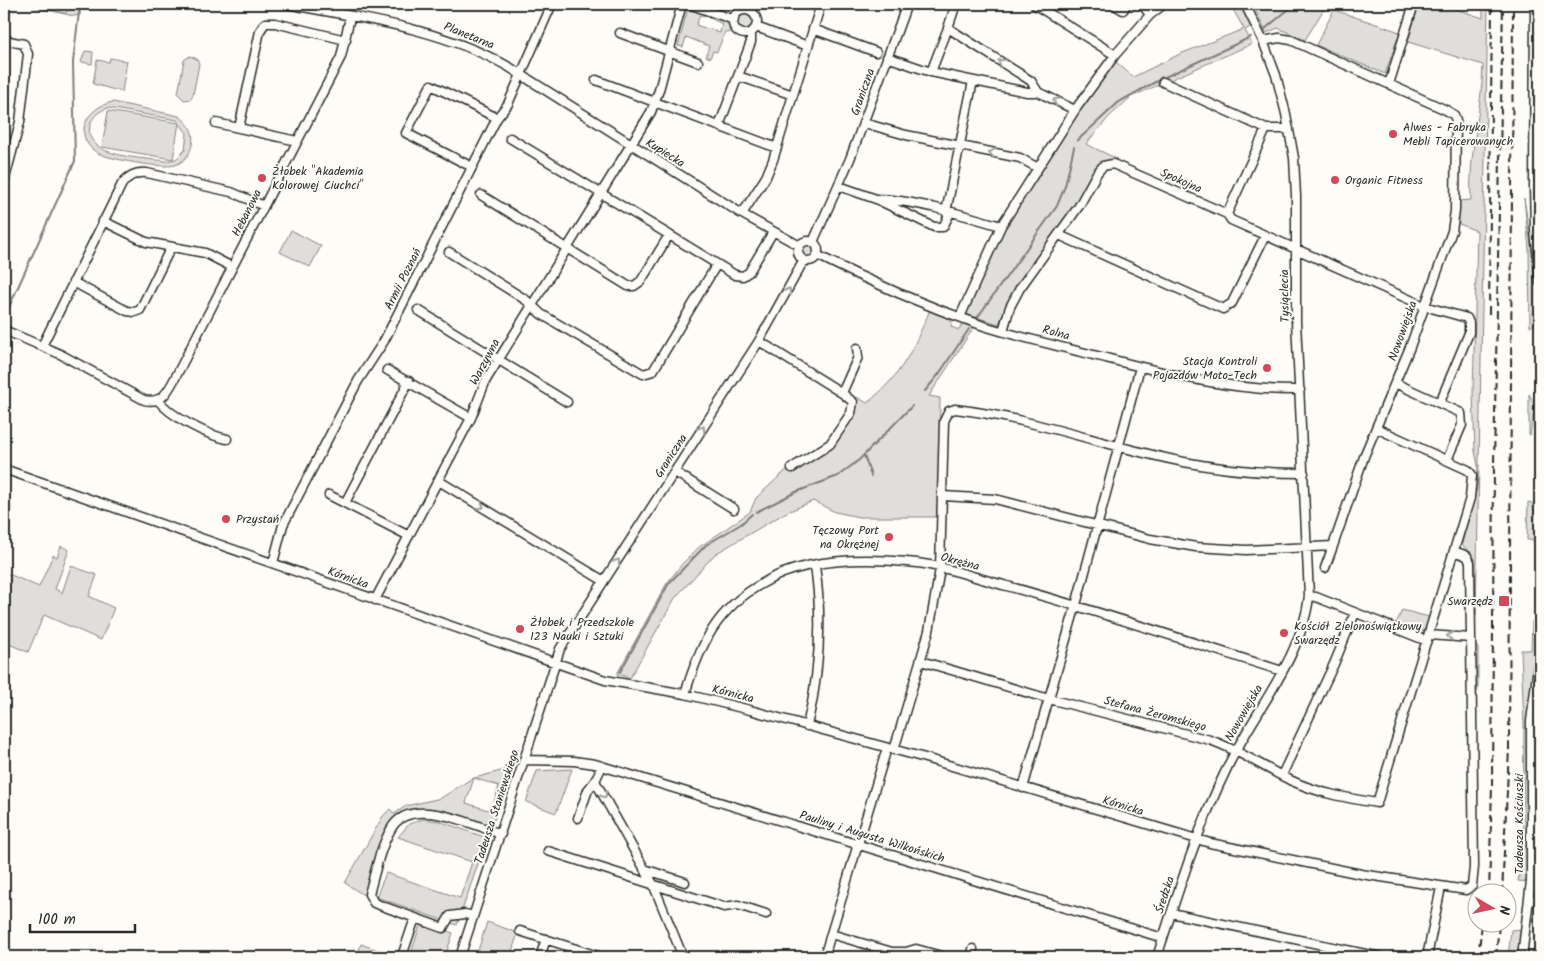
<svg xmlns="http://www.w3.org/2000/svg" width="1544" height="961" font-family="Kalam,sans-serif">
<rect width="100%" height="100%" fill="#fdfcf7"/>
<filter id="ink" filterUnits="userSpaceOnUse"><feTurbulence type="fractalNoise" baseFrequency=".02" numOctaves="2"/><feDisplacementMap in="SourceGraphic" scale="10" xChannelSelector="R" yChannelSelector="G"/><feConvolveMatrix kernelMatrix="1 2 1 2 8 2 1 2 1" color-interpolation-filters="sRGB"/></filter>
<g filter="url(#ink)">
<path fill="#dfdeda" stroke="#858482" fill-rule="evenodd" d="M35,4h5l-1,3 27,6 2,-9h13l-1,11 -6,1 -40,-9z
M1230,4h10l12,22 -7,4 7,14 -121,53 -22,20 -23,27 31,15 -16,4c-8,13 -15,27 -23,40 -27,39 -63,75 -79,121l-34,-10 40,-87 73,-116 37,-50 18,16 47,-23 64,-25z
M1253,4h74l-22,36 -27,-12 -12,5z
M1419,4h22l42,14v-14h5l-12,611 -1,-55 -2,-5 -10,-9 -1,-3 15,-55 1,-23 -3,-13 -2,-58 4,-163 -18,-7 -1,-23 13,-1c-3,-45 11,-90 12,-135l-75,-23z
M688,8l19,5 -2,4 -5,-2 -4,10 24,8 2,-9 -14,-7 1,-3 21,9 -1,10 -4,-1 -8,20 -4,-1 -3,7 -4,-2 3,-10 -23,-9 -3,10 -5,-1z
M1334,10l66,22 -15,42 -69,-29z
M737 22a9 9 0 1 1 18 0a9 9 0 1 1-18 0Z
M85,51l8,1 -1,12 -11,-2z
M190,56l7,3 2,5 -6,31 -2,4 -7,1 -6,-6 6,-34z
M110,58l17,3 -5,31 -29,-8 4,-24 12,2z
M113,102l66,14c10,7 16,17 13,29 -2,9 -8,17 -17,20 -12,4 -69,-6 -79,-13 -25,-17 -8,-46 17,-50zM108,108l69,12 10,13 -2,17 -9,9 -10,2c-21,-3 -83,-3 -76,-35 2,-10 9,-15 18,-18z
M108,111l71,12 -6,36 -71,-12z
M1524,198l16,106v16l-10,7 -1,-78z
M291,230l30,16 -11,21 -30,-15z
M802 251a6 6 0 1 1 12 0a6 6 0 1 1-12 0Z
M930,310l22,11 -1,6 8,3 4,-6 11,3 -45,69 11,2 -2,119h-79l-24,-5 -22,-11 -28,12 -70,41 -40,44 -45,80 -13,-4 50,-91 15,-19 16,-16 52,-36 6,-14 38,-35 30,-19 33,-47 10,6c36,-29 45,-52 63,-93z
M1529,394l6,11 -5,30h-1z
M1528,502l4,1c4,13 8,23 8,37h-13z
M61,546l8,4 -14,39 7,4 9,-27 26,9 -8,21 25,12 -13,32 -57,-25 -16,37 -24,-10v-70l35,15 14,-32 4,2z
M1402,610l27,7 -4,13 -6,3 -23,-9z
M1540,613v16l-12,97v156l-10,-1 5,-32 1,-124 -3,-75h10l1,-29 8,-1z
M1474,643l4,5v42l-3,5z
M1540,728v133l-3,1 -1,-131z
M512,768l-18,52 -6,-1 -2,8 -56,-18 -23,3 -23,27 -19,57 -20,-13 38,-67 7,-7 4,5 12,-8 35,-8 30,-19zM474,778l25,8 -8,25 -25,-8z
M572,769l-16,44 -30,-11 11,-31z
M423,819l16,2 48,17 -30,87 -81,-28 10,-24 74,25 12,-36 -74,-25 11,-13z
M421,922l32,11 -8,24h-35z
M487,922l31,11 -8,24h-34z
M1521,929l-4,28h-9l3,-27z
M361,944l35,13h-39z"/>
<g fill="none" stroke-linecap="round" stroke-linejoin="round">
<path stroke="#7e7d7b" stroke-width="2" d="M1265,29l30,-25
M1165,77l86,-40
M1077,141l42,-39 40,-22
M4,318l71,-157 -2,-99 7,-58
M977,318l80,-112 8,-20 9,-39
M925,391l14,-17 30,-45
M864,455l7,21
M756,512l40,-20 42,-16 21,-16 53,-54
M620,672l49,-89 37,-38 35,-21 11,-10"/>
<g stroke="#2b2b2b" stroke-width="11">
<path id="minor" d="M286,4c75,14 155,24 223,63l233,147 58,32
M689,4l45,16
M1034,4l81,51
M1113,4l10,6 4,-6
M1142,4l8,11
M1535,4l-1,183 1,43 5,52
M733 22a12 12 0 1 1 24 0a12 12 0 1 1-24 0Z
M756,27l52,19
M948,28l8,-24
M813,29l63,23
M620,33l78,29
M4,40l20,4 4,10 -8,68 -16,60
M887,57l44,15 96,20h11l37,18
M931,72l17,-44 83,53 7,11
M738,76l55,19
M596,80l181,68
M1163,82l103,47h23
M1389,84l25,-80
M216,123l81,18
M864,123l42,12 114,23 18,10
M719,126l32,-84v-9
M239,128l21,-97 5,-8h10l71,17
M510,138l225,137 8,1 6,-4 24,-40
M472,167l-66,-34 25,-48 66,33
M839,186l37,13 58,28h9l7,-14
M481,195l147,91h6l7,-5 28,-46
M876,199c35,0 91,17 125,27
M946,212l27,-131
M742,214l24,-37 7,-17 48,-156
M1227,214l39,-85
M103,221l43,21 59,11 27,14
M1059,235l164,74 9,-6 33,-67
M798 251a10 10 0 1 1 20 0a10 10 0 1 1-20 0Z
M813,242l37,-83 57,-155
M449,252l77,48 15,14 102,60 10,-3 64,-107
M817,255c53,27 109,51 164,70 40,13 81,22 121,32 66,17 130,34 198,33
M73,282l54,29 8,1 5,-2 31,-63
M418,310l149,92
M960,317l41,-91 74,-116 40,-55 35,-40 14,-11
M4,330l56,24 84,46c17,4 23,-7 30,-20l167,-323 9,-40
M1003,331l7,-24 10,-19 59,-82 18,-33 6,-7 10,-2 114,50 4,6 193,86 43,12 2,5v10l-29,69
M759,341l83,52 11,9 -2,11 -21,31 -38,24
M42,346l80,-162c6,-8 15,-12 25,-11l84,19 33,14
M387,370l84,48
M1395,383l66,30 1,12 -15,35
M842,393l16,-36 -1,-9
M158,400c13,17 49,35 69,39
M4,469l601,211 80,14 65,16 175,48 285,85 151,31 105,16 6,-4 2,-19 -4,-305 -3,-6 -13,-5
M675,472l59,37
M439,481l165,100
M329,495l80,41
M943,496l52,3 155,40 46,8 50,3 87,-4 32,-92 45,-107 42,-116 3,-20 1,-90 -2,-6 -8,-5 -155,-70 -12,-2 -16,3
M345,503l64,-122
M273,563l10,-38 75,-144 26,-40 113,-223 11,-14 44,-100
M1325,568l8,-22
M1309,596l7,1 111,44
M375,600l96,-182 15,-38 165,-268 8,-22 23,-86
M1429,635l42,3
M921,661l128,38 161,41c29,10 53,27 80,40 27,13 57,18 87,23l93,-305 2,-23 -4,-5 -92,-42
M685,694c15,-49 31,-85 78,-111 40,-24 99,-25 144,-21 33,2 68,16 100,24 92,25 183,56 275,85
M807,726c13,-54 16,-105 8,-160
M894,750l35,-119 11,-62 4,-148 5,-10 6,-2c78,9 152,38 229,53 40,8 80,11 120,11
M525,760l49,1 21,3 568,174
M602,766l-7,15 58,103 30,73
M1282,775l52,-111 21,-51
M1023,788l53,-183 64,-238
M578,818l10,-28 7,-9
M548,851l176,56 14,-2 28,9
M644,869l41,13
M1529,900h11
M1171,913l209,44
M473,916l-8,-2 -15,2 -7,12 -69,-25 -5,-9c6,-21 11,-46 22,-65 19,-35 82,-4 110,5
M520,931l81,26
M831,934l61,18h14l10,-3 29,8
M402,956l13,-38
M460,957l100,-308 199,-308 45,-81
M540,957l6,-18
M824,957l63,-209
M971,957l2,-8
M1157,957c21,-65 41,-130 71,-191 26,-54 75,-110 81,-170l-13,-275v-125l-2,-38 -8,-44 -10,-39 -13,-34 -18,-37
M1427,957l14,-70
M1522,957l9,-76v-160l9,-70"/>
</g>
<use href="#minor" stroke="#fdfcf7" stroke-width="8"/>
<path stroke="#2b2b2b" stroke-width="2" stroke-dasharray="8 4" stroke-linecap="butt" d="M1489,314l3,-310
M1489,894l3,-108 2,-322 9,-460
M1502,894l7,-145 4,-745
M1478,957l4,-33
M1496,957l3,-33"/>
</g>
<defs><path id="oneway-chevron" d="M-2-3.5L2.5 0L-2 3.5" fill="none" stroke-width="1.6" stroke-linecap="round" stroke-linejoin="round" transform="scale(1.25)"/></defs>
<g stroke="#9e9e9b">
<use href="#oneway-chevron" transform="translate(1001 62) rotate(-147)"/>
<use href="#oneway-chevron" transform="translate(1056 101) rotate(-153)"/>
<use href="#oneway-chevron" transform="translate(992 153) rotate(-169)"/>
<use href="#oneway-chevron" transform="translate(788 291) rotate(-61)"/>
<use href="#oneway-chevron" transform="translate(702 429) rotate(-57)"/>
<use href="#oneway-chevron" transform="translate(481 506) rotate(31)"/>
<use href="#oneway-chevron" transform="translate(617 562) rotate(-57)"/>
<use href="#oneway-chevron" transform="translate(1450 636) rotate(-175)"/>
<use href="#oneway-chevron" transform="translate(604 795) rotate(60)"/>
</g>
</g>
<g fill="#d1495b" stroke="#fdfcf7" stroke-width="2">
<circle cx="1393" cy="134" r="5"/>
<circle cx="262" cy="178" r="5"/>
<circle cx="1335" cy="180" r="5"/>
<circle cx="1267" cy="368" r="5"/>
<circle cx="226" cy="519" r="5"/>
<circle cx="889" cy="537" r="5"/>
<rect x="1498" y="595" width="12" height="12" rx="2.5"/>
<circle cx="520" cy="629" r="5"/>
<circle cx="1284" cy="633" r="5"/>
</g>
<g text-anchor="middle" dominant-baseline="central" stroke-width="4" stroke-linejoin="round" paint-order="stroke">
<g font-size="12" fill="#2b2b2b" stroke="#fdfcf7">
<text transform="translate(469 36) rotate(22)">Planetarna</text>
<text transform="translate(863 92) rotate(-70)">Graniczna</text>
<text transform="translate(665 153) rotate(32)">Kupiecka</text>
<text transform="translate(1181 181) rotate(24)">Spokojna</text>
<text transform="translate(247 213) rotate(-63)">Hebanowa</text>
<text transform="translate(403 279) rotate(-63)">Armii Poznań</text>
<text transform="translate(1285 296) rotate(-91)">Tysiąclecia</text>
<text transform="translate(1403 331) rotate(-70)">Nowowiejska</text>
<text transform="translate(1056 333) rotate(15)">Rolna</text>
<text transform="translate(485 362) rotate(-62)">Warzywna</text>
<text transform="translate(671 456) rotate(-57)">Graniczna</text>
<text transform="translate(960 562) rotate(15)">Okrężna</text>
<text transform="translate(348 578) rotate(20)">Kórnicka</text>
<text transform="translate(733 694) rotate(14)">Kórnicka</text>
<text transform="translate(1244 713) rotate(-60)">Nowowiejska</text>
<text transform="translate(1155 714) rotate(15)">Stefana Żeromskiego</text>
<text transform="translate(1123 806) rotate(17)">Kórnicka</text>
<text transform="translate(497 807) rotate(-72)">Tadeusza Staniewskiego</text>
<text transform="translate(1519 824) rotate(-90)">Tadeusza Kościuszki</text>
<text transform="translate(872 837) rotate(17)">Pauliny i Augusta Wilkońskich</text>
<text transform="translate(1165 895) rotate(-72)">Średzka</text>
</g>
<g font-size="12" fill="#2b2b2b" stroke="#fdfcf7" text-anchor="start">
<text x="1403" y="127">Alwes - Fabryka<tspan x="1403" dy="14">Mebli Tapicerowanych</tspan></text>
<text x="272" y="171">Żłobek "Akademia<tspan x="272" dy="14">Kolorowej Ciuchci"</tspan></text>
<text x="1345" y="180">Organic Fitness</text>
<text x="1257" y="361" text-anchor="end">Stacja Kontroli<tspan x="1257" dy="14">Pojazdów Moto-Tech</tspan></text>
<text x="236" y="519">Przystań</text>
<text x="879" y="530" text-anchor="end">Tęczowy Port<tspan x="879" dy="14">na Okrężnej</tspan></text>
<text x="1493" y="601" text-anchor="end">Swarzędz</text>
<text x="530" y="622">Żłobek i Przedszkole<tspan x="530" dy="14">123 Nauki i Sztuki</tspan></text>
<text x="1294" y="626">Kościół Zielonoświątkowy<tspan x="1294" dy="14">Swarzędz</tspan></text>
</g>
</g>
<rect width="1544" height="961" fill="none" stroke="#fdfcf7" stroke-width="20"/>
<rect x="10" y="10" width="1524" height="941" fill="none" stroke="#2b2b2b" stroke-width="2" filter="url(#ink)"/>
<g transform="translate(1492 908) rotate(99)"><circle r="24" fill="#fdfcf7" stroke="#a9a8a5"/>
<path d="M0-4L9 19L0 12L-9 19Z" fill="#d1495b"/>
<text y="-8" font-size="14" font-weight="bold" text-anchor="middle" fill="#2b2b2b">N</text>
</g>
<path d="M30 924v8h105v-8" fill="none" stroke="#2b2b2b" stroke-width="2.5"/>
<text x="38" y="924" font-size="15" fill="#2b2b2b" stroke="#fdfcf7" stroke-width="4" paint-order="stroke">100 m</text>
</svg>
